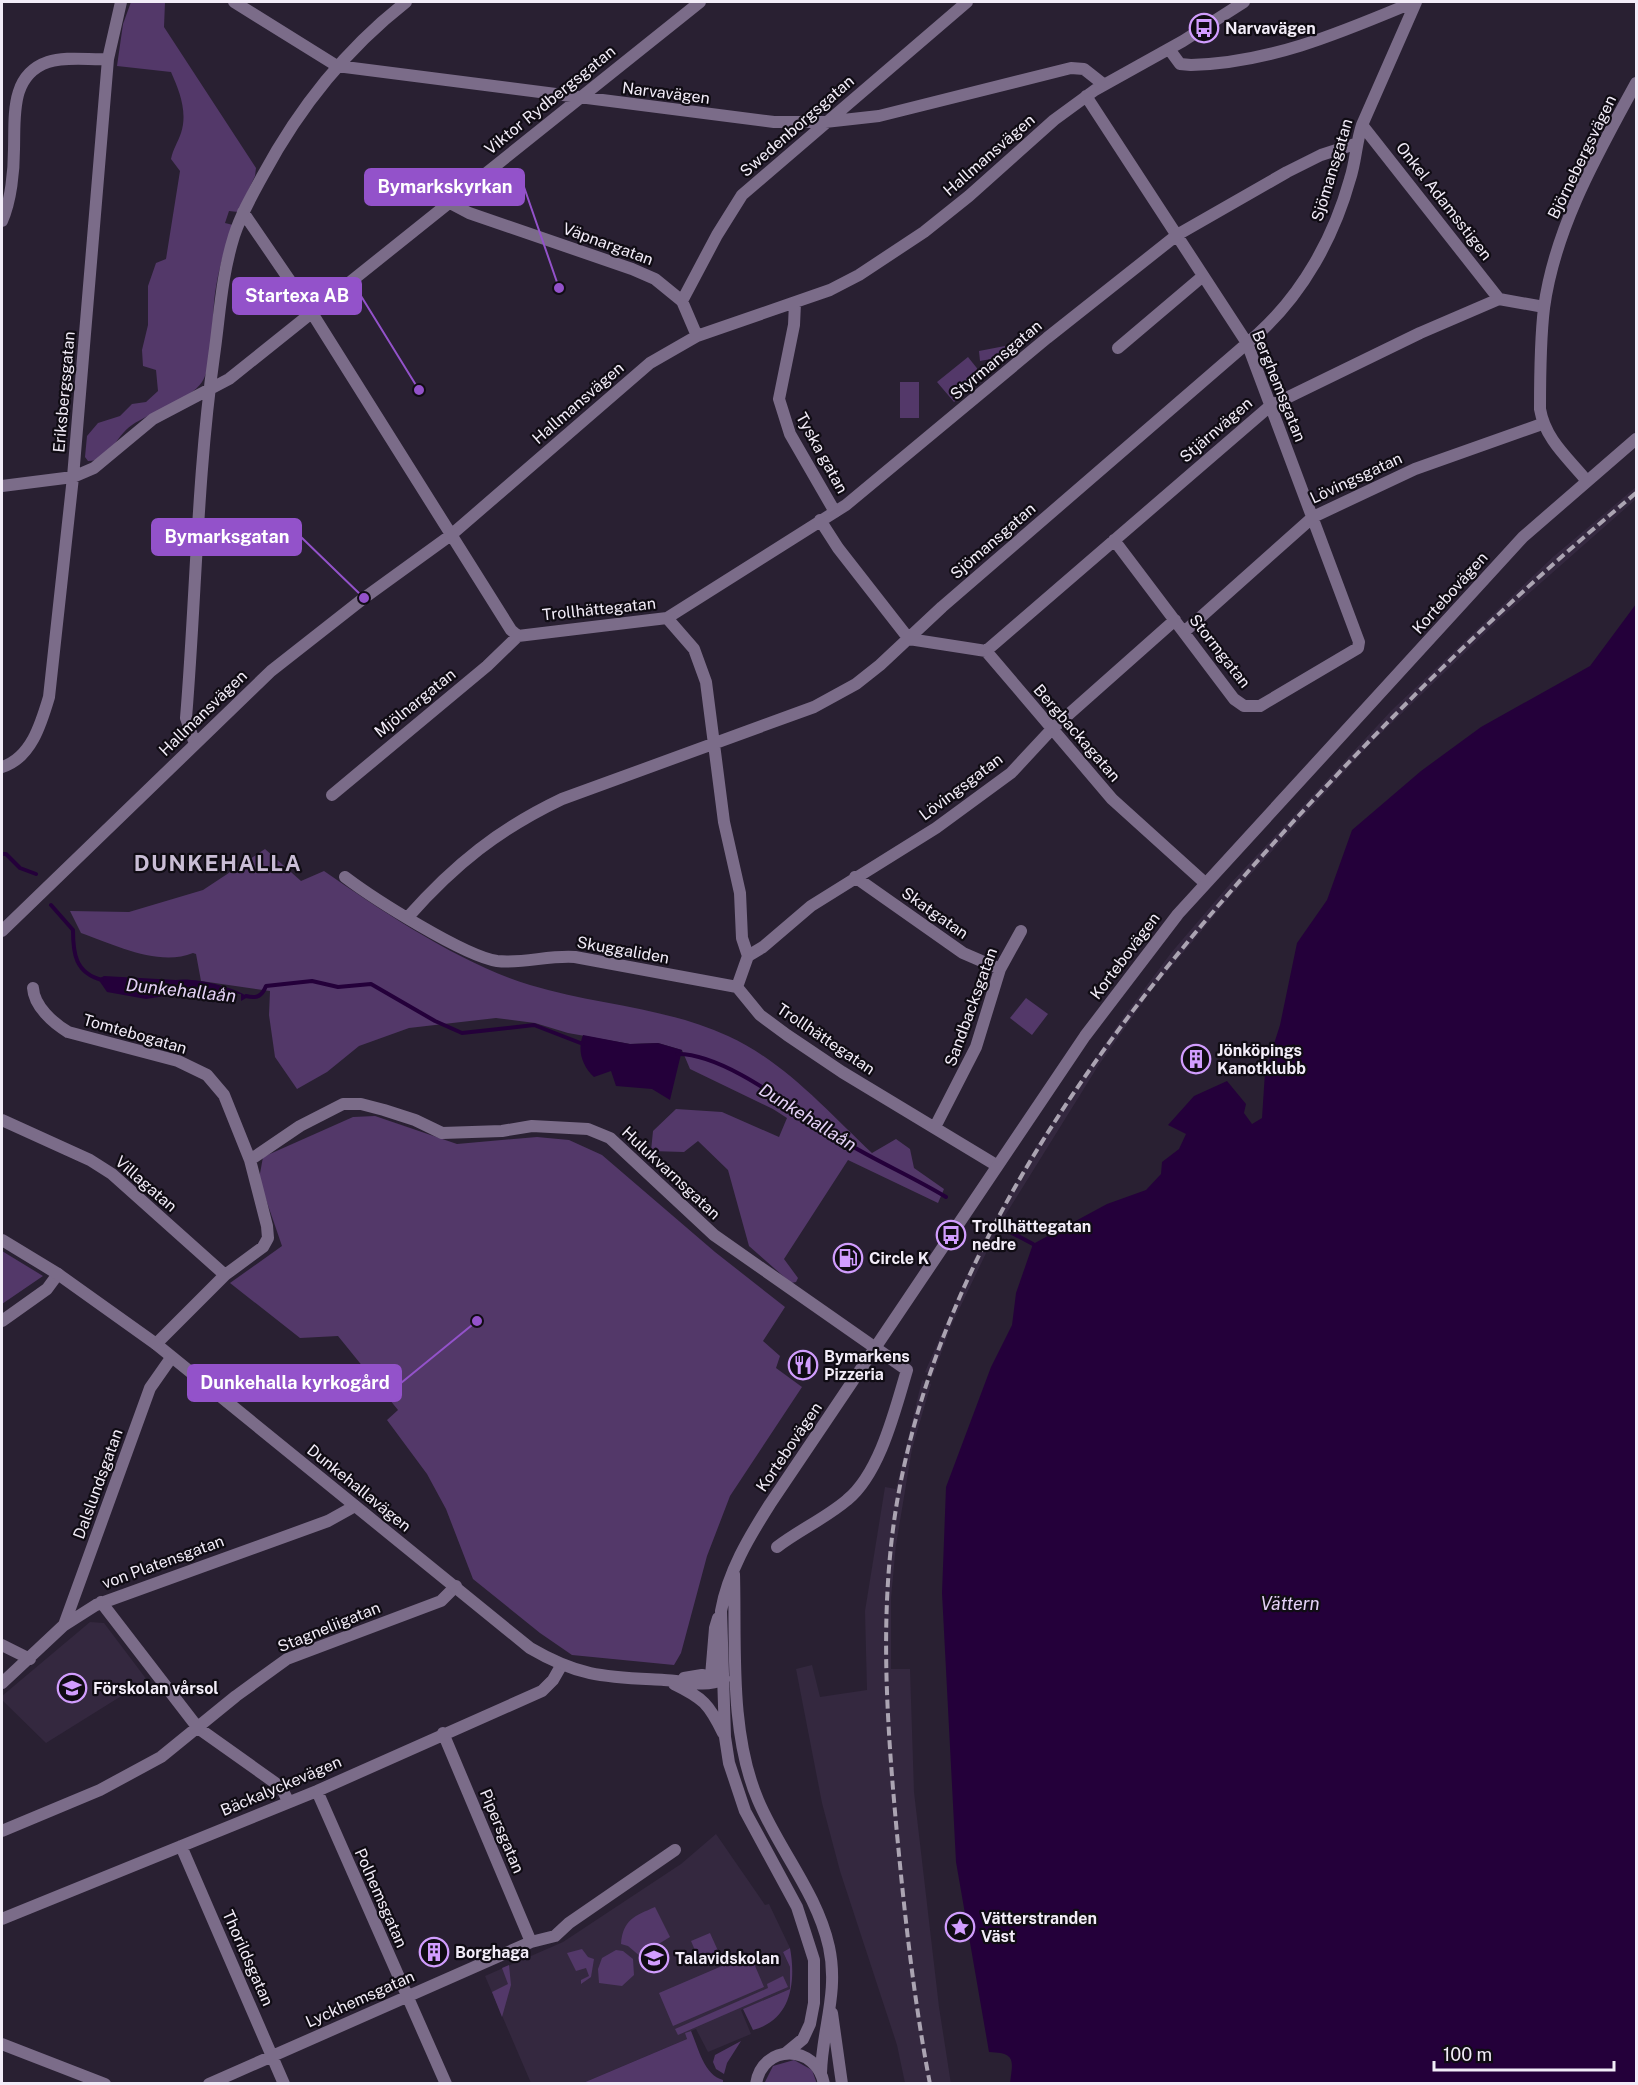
<svg xmlns="http://www.w3.org/2000/svg" width="1638" height="2085" font-family="'Public Sans',sans-serif">
<rect width="100%" height="100%" fill="#292032"/>
<path fill="#34283f" d="M1636,487v12l-135,119 -130,125 -141,154 -79,94 -53,75 -97,156 -49,102 -19,51 -8,-3 48,-111 64,-116 82,-122 52,-70 59,-69 162,-174 161,-153z
M922,1380l9,4 -19,65 -16,96 -5,53v71h19l4,123 25,215 12,77 -46,-1 -8,-38 -57,-174 -18,-68 -26,-134 16,-4 8,32 47,-7 -2,-79 20,-124 11,2z
M90,1622l14,1 43,57 -101,63 -44,-43v-4z
M716,1834l49,71 4,-1 21,44 -7,4 7,15v22l-49,21 10,24 -43,18 -12,-23 -10,4 1,6 -104,44h-52l-46,-107 78,-34 118,-78z"/>
<path fill="#533869" d="M131,2h34l-1,25 92,141 -1,8 -17,36 -9,-1 -4,12 8,2c-7,20 -14,42 -17,62 -5,25 -1,75 -14,95 -12,18 -51,30 -70,43 -17,11 -21,36 -44,36l-3,-4 2,-21 11,-13 22,-7 12,-12 14,-2 12,-11 -2,-21 -13,-4 -1,-16 6,-25v-39l8,-23 10,-4 14,-88 -9,-12c2,-10 7,-17 10,-26 7,-21 -2,-43 -10,-61l-54,-6 6,-42z
M1005,346l2,10 -27,5 -1,-10z
M968,357l16,20 -30,25 -17,-20z
M900,382h19v36h-19z
M265,849l36,32 23,-10c59,41 137,93 206,114 65,20 136,22 198,51 57,26 99,75 144,117l24,-14 14,10 4,19 30,21 -6,14 -90,-43 -64,99 14,19 -2,4 -5,1 -42,-37 -21,-76 -30,-29 -14,11 -33,-1 2,-20 23,-22 46,3 57,25 8,-19 -14,-9 -83,-40 -8,-19 -24,-7 -28,1 -62,-11 -33,-10 -39,-5 -87,10 -50,18 -32,26 -30,17 -22,-32 -6,-42 1,-24 -69,-10 -5,-27 -3,-1c-34,14 -78,-8 -112,-20l-11,-22 59,1 74,-22z
M1026,998l22,16 -16,21 -22,-17z
M375,1116l82,28 80,-7 32,3 33,15 113,97 70,55 -22,34 17,15 -4,12 26,19 -72,109 -23,60 -26,97 -7,12 -102,-10 -32,-22 -67,-54 -27,-70 -19,-35 -40,-54 11,-10 -60,-74 -38,2 -70,-55 52,-37 -23,-67 4,-22 90,-40z
M2,1251l41,25 -41,28z
M655,1907l15,30 -18,11 -5,8 -6,1 -13,-11 -7,-2c2,-25 14,-28 34,-37z
M710,1933l9,20 -19,9 -9,-21z
M790,1948c6,33 2,72 -37,82l-10,-21 47,-20v-22l-7,-15z
M582,1949l6,8 6,2 -3,18 -10,7v-4l8,-4 -3,-8 -10,3 -9,-18z
M616,1950l7,1 10,8 1,16 -12,11 -23,-3 -1,-14 4,-11z
M750,1954l14,33 -91,39 -14,-33z
M509,1965l2,20 -9,32 -10,-25 16,-8 -6,-16z
M783,1976l5,11 -110,48 -3,-6 93,-41 -1,-4z
M691,2031c7,16 13,44 32,49v3h-140l104,-44 -2,-6z
M741,2041l-14,22 -3,11 -8,-5 -3,-7 2,-7z
M794,2060l18,10 5,14h-53l9,-18z"/>
<path fill="#24003a" d="M1636,604v1479h-626c3,-23 6,-30 -21,-31l-33,-190 -14,-269 4,-106 45,-120 21,-42 4,-32 17,-49 74,-40 39,-14 15,-16 1,-12 17,-13 7,-15 -18,-9 26,-29 33,-15 19,23 -2,9 8,11 10,-6 3,-46 15,-47 17,-82 30,-43 25,-70 69,-59 60,-44 109,-61z
M104,976l72,4c17,-3 59,7 72,17l-7,4v-7l-18,-1v6l-58,-3 -19,3 -39,-7 -9,-13z
M583,1035l47,9 28,-1 24,7 -12,50 -18,-11 -36,-3 -5,-15 -17,6c-12,-11 -17,-27 -11,-42z"/>
<g fill="none" stroke-linecap="round" stroke-linejoin="round">
<path stroke="#24003a" stroke-width="4" d="M2,854h4l14,14 16,6
M51,905l22,25c0,23 2,43 29,50
M246,996c11,3 16,0 20,-10l46,-5 26,6 33,-3 64,37 27,12 72,-8 49,19
M677,1054c50,-1 125,62 168,88 33,20 68,35 101,55
M1012,1233l21,11"/>
<path stroke="#7b6c89" stroke-width="12" d="M234,2l103,64 437,56h51l54,-6 192,-48 13,1 19,15
M1169,49l11,15 11,1c80,-2 151,-33 223,-63
M1086,96l161,247 112,299 -1,6 -98,58h-16l-10,-7 -120,-159
M1362,125l137,174
M450,203l19,10 163,56 23,10 27,22
M243,212l69,101 199,317 7,6 149,-18 27,31 12,33 18,140 16,71 2,45 6,18 -11,31 23,28 27,20 55,37 154,93
M2,221c9,-20 12,-50 12,-72 1,-33 -4,-74 34,-87 17,-6 42,-2 60,-3
M795,303l-1,22 -15,74 11,35 45,78
M697,336l-15,-35 35,-66 25,-40 225,-193
M1118,348l85,-72
M2,486l71,-9 21,-9 59,-49 76,-40 471,-377
M820,520l18,28 71,91 77,12 126,148 93,84
M667,618l179,-113 201,-167 130,-103 110,-63 34,-17 34,-11
M1184,632l129,-115 102,-48 127,-45
M986,651l284,-245 150,-73 79,-34 45,8
M195,744l-9,-26c10,-121 11,-242 28,-362 6,-42 7,-78 20,-120 7,-22 18,-41 29,-61 36,-67 83,-126 143,-173
M2,767c29,-9 39,-43 47,-70l24,-220 35,-418 13,-57
M332,795l155,-129 31,-30
M345,877c29,22 119,79 152,84 26,3 52,-6 78,-4l162,30
M855,877l108,76 37,16
M408,917c47,-53 91,-88 154,-118l252,-92 42,-23 24,-19 62,-58 317,-274c44,-40 75,-96 91,-154 6,-18 6,-36 12,-54l54,-123
M2,931l269,-260 93,-73 87,-63 199,-172 47,-27 133,-46 29,-15 65,-43 45,-36 85,-76 41,-30 88,-49 61,-39
M748,956l15,-9 48,-41 125,-78 75,-55 40,-43 124,-110
M33,988c1,18 20,35 35,44l110,29 29,14 17,20 26,65 17,66 1,12 -5,9 -38,28 -69,69
M2,1120l88,40 22,14 113,101
M935,1127l41,-80 24,-78 21,-38
M250,1160l50,-34 43,-22h18l23,6 31,10 27,13 60,-2 30,-5 56,3 22,9 104,97 193,135c-12,40 -27,103 -60,130 -21,18 -48,30 -70,47
M2,1321l45,-32 11,-15
M101,1602l97,126 83,59 7,14
M64,1625l86,-237 21,-30
M2,1645l28,14
M2,1683l61,-57 33,-21 232,-84 27,-15
M443,1733l88,209
M317,1791l129,293
M2,1831l98,-41 61,-33 75,-61 51,-37 154,-58 15,-15
M181,1846l103,238
M2,1919l315,-128 225,-100 11,-11 8,-14
M2,2044l103,40
M209,2084l322,-142 24,-6 14,-13 106,-73"/>
<path stroke="#7b6c89" stroke-width="12" d="M1586,480c-18,-22 -41,-41 -46,-71 0,-33 0,-68 4,-101 11,-81 54,-155 92,-225
M2,1240l56,34 98,70 374,304c51,30 77,29 134,32 21,1 40,8 60,-1
M734,1574c2,72 -5,158 24,226 21,50 59,93 71,147 10,46 -7,82 -8,126
M711,1676l4,-48 3,-10
M684,1678l18,-3 21,4
M674,1684c29,14 35,20 49,49
M832,2013l10,71
M786,2053l17,-14 7,-15 4,-21v-43l-17,-53 -52,-96 -16,-48 -4,-26 -4,-126c7,-39 28,-74 49,-107l315,-468 93,-122 345,-377 113,-98
M756,2084c6,-41 61,-40 68,0"/>
<path stroke="#aba4b2" stroke-width="4" stroke-dasharray="9 4.5" stroke-linecap="butt" d="M930,2084c-16,-83 -25,-166 -33,-250 -11,-120 -20,-244 6,-363 56,-261 237,-486 415,-676 100,-107 206,-209 318,-302"/>
</g>
<defs>
<g id="bus-ring" transform="scale(1.5)"><circle r="9.5" fill="#100c14" stroke="#d19dfe" stroke-width="1.5"/><path d="M-5-6H5V4H4V6H2V4H-2V6H-4V4H-5ZM-3.5-4V0h7V-4ZM-3.5 1.2v1.5H-2V1.2ZM2 1.2v1.5H3.5V1.2Z" fill="#d19dfe"/></g>
<g id="building-ring" transform="scale(1.5)"><circle r="9.5" fill="#100c14" stroke="#d19dfe" stroke-width="1.5"/><path d="M-4-6H4V6H1V3H-1V6H-4ZM-2.5-4.3h1.7v1.8h-1.7ZM.8-4.3h1.7v1.8H.8ZM-2.5-1h1.7V.8h-1.7ZM.8-1h1.7V.8H.8Z" fill="#d19dfe"/></g>
<g id="fuel-ring" transform="scale(1.5)"><circle r="9.5" fill="#100c14" stroke="#d19dfe" stroke-width="1.5"/><path d="M-5.5-6h7V0h2V4h1.3V-2.5L3-4.5l.8-.8L6-3V5H2.5V1h-1V6h-7ZM-4.2-4.7v3.2H.2V-4.7Z" fill="#d19dfe"/></g>
<g id="restaurant-ring" transform="scale(1.5)"><circle r="9.5" fill="#100c14" stroke="#d19dfe" stroke-width="1.5"/><path d="M-5-6h1v4h1v-4h1v4h1v-4h1v5L-1.5 .5V6h-2V.5L-5-1ZM5-6V6H3V1.5H1.5Q1.5-4 5-6Z" fill="#d19dfe"/></g>
<g id="school-ring" transform="scale(1.5)"><circle r="9.5" fill="#100c14" stroke="#d19dfe" stroke-width="1.5"/><path d="M0-5L7-2L0 1L-7-2ZM-4 1L0 2.5L4 1V4Q0 6-4 4Z" fill="#d19dfe"/></g>
<g id="sight-ring" transform="scale(1.5)"><circle r="9.5" fill="#100c14" stroke="#d19dfe" stroke-width="1.5"/><path d="M0-6L1.8-2.2L6-1.7L2.9 1.2L3.7 5.4L0 3.3L-3.7 5.4L-2.9 1.2L-6-1.7L-1.8-2.2Z" fill="#d19dfe"/></g>
</defs>
<g fill-rule="evenodd">
<use href="#bus-ring" x="1204" y="28"/>
<use href="#building-ring" x="1196" y="1059"/>
<use href="#bus-ring" x="951" y="1235"/>
<use href="#fuel-ring" x="848" y="1258"/>
<use href="#restaurant-ring" x="803" y="1365"/>
<use href="#school-ring" x="72" y="1688"/>
<use href="#sight-ring" x="960" y="1927"/>
<use href="#building-ring" x="434" y="1952"/>
<use href="#school-ring" x="654" y="1958"/>
</g>
<g text-anchor="middle" dominant-baseline="central" stroke-width="4.5" stroke-linejoin="round" paint-order="stroke">
<g font-size="16" font-weight="bold" fill="#f2ecf8" stroke="#100c14" text-anchor="start">
<text x="1225" y="28">Narvavägen</text>
<text x="1217" y="1050">Jönköpings<tspan x="1217" dy="18">Kanotklubb</tspan></text>
<text x="972" y="1226">Trollhättegatan<tspan x="972" dy="18">nedre</tspan></text>
<text x="869" y="1258">Circle K</text>
<text x="824" y="1356">Bymarkens<tspan x="824" dy="18">Pizzeria</tspan></text>
<text x="93" y="1688">Förskolan vårsol</text>
<text x="981" y="1918">Vätterstranden<tspan x="981" dy="18">Väst</tspan></text>
<text x="455" y="1952">Borghaga</text>
<text x="675" y="1958">Talavidskolan</text>
</g>
<g font-size="16" fill="#f2ecf8" stroke="#100c14">
<text transform="translate(666 93) rotate(7)">Narvavägen</text>
<text transform="translate(550 100) rotate(-39)">Viktor Rydbergsgatan</text>
<text transform="translate(797 126) rotate(-41)">Swedenborgsgatan</text>
<text transform="translate(989 155) rotate(-41)">Hallmansvägen</text>
<text transform="translate(1582 157) rotate(-64)">Björnebergsvägen</text>
<text transform="translate(1332 170) rotate(-73)">Sjömansgatan</text>
<text transform="translate(1444 201) rotate(52)">Onkel Adamsstigen</text>
<text transform="translate(608 244) rotate(20)">Väpnargatan</text>
<text transform="translate(996 360) rotate(-40)">Styrmansgatan</text>
<text transform="translate(1279 386) rotate(68)">Berghemsgatan</text>
<text transform="translate(64 392) rotate(-85)">Eriksbergsgatan</text>
<text transform="translate(578 403) rotate(-41)">Hallmansvägen</text>
<text transform="translate(1216 430) rotate(-41)">Stjärnvägen</text>
<text transform="translate(822 453) rotate(61)">Tyska gatan</text>
<text transform="translate(1356 478) rotate(-25)">Lövingsgatan</text>
<text transform="translate(993 541) rotate(-41)">Sjömansgatan</text>
<text transform="translate(1450 593) rotate(-48)">Kortebovägen</text>
<text transform="translate(599 609) rotate(-6)">Trollhättegatan</text>
<text transform="translate(1220 651) rotate(52)">Stormgatan</text>
<text transform="translate(415 703) rotate(-39)">Mjölnargatan</text>
<text transform="translate(203 713) rotate(-44)">Hallmansvägen</text>
<text transform="translate(1077 733) rotate(49)">Bergbackagatan</text>
<text transform="translate(961 787) rotate(-37)">Lövingsgatan</text>
<text transform="translate(935 913) rotate(35)">Skatgatan</text>
<text transform="translate(623 950) rotate(10)">Skuggaliden</text>
<text transform="translate(1125 956) rotate(-53)">Kortebovägen</text>
<text transform="translate(971 1007) rotate(-70)">Sandbacksgatan</text>
<text transform="translate(135 1034) rotate(16)">Tomtebogatan</text>
<text transform="translate(826 1039) rotate(34)">Trollhättegatan</text>
<text transform="translate(671 1173) rotate(43)">Hulukvarnsgatan</text>
<text transform="translate(146 1184) rotate(41)">Villagatan</text>
<text transform="translate(789 1447) rotate(-56)">Kortebovägen</text>
<text transform="translate(98 1484) rotate(-70)">Dalslundsgatan</text>
<text transform="translate(359 1488) rotate(39)">Dunkehallavägen</text>
<text transform="translate(163 1562) rotate(-20)">von Platensgatan</text>
<text transform="translate(329 1627) rotate(-22)">Stagneliigatan</text>
<text transform="translate(281 1786) rotate(-23)">Bäckalyckevägen</text>
<text transform="translate(502 1831) rotate(67)">Pipersgatan</text>
<text transform="translate(381 1898) rotate(66)">Polhemsgatan</text>
<text transform="translate(248 1958) rotate(66)">Thorildsgatan</text>
<text transform="translate(360 1999) rotate(-24)">Lyckhemsgatan</text>
</g>
<g font-size="18" font-style="italic" fill="#e4d1f6" stroke="#100c14">
<text transform="translate(181 990) rotate(6)">Dunkehallaån</text>
<text transform="translate(808 1117) rotate(32)">Dunkehallaån</text>
<text x="1290" y="1603">Vättern</text>
</g>
<g font-size="22" font-weight="bold" letter-spacing="1.5" fill="#c9bdd5" stroke="#100c14">
<text x="218" y="863">DUNKEHALLA</text>
</g>
</g>
<path fill="none" stroke="#9352ca" stroke-width="2" d="M559 288L524 187M419 390L361 296M364 598L301 537M477 1321L401 1383"/>
<g fill="#9352ca" stroke="#100c14" stroke-width="2">
<circle cx="559" cy="288" r="6"/>
<circle cx="419" cy="390" r="6"/>
<circle cx="364" cy="598" r="6"/>
<circle cx="477" cy="1321" r="6"/>
</g>
<g fill="#9352ca" stroke="#9352ca" stroke-width="2">
<rect x="365" y="169" width="159" height="36" rx="6"/>
<rect x="233" y="278" width="128" height="36" rx="6"/>
<rect x="152" y="519" width="149" height="36" rx="6"/>
<rect x="188" y="1365" width="213" height="36" rx="6"/>
</g>
<g font-size="18" text-anchor="middle" font-weight="bold" fill="#fff">
<text x="445" y="193">Bymarkskyrkan</text>
<text x="297" y="302">Startexa AB</text>
<text x="227" y="543">Bymarksgatan</text>
<text x="295" y="1389">Dunkehalla kyrkogård</text>
</g>
<rect width="1638" height="2085" fill="none" stroke="#f2ecf8" stroke-width="6"/>
<path d="M1434 2061v9h180v-9" fill="none" stroke="#f2ecf8" stroke-width="3"/>
<text x="1443" y="2061" font-size="18" fill="#f2ecf8" stroke="#100c14" stroke-width="4.5" paint-order="stroke">100 m</text>
</svg>
